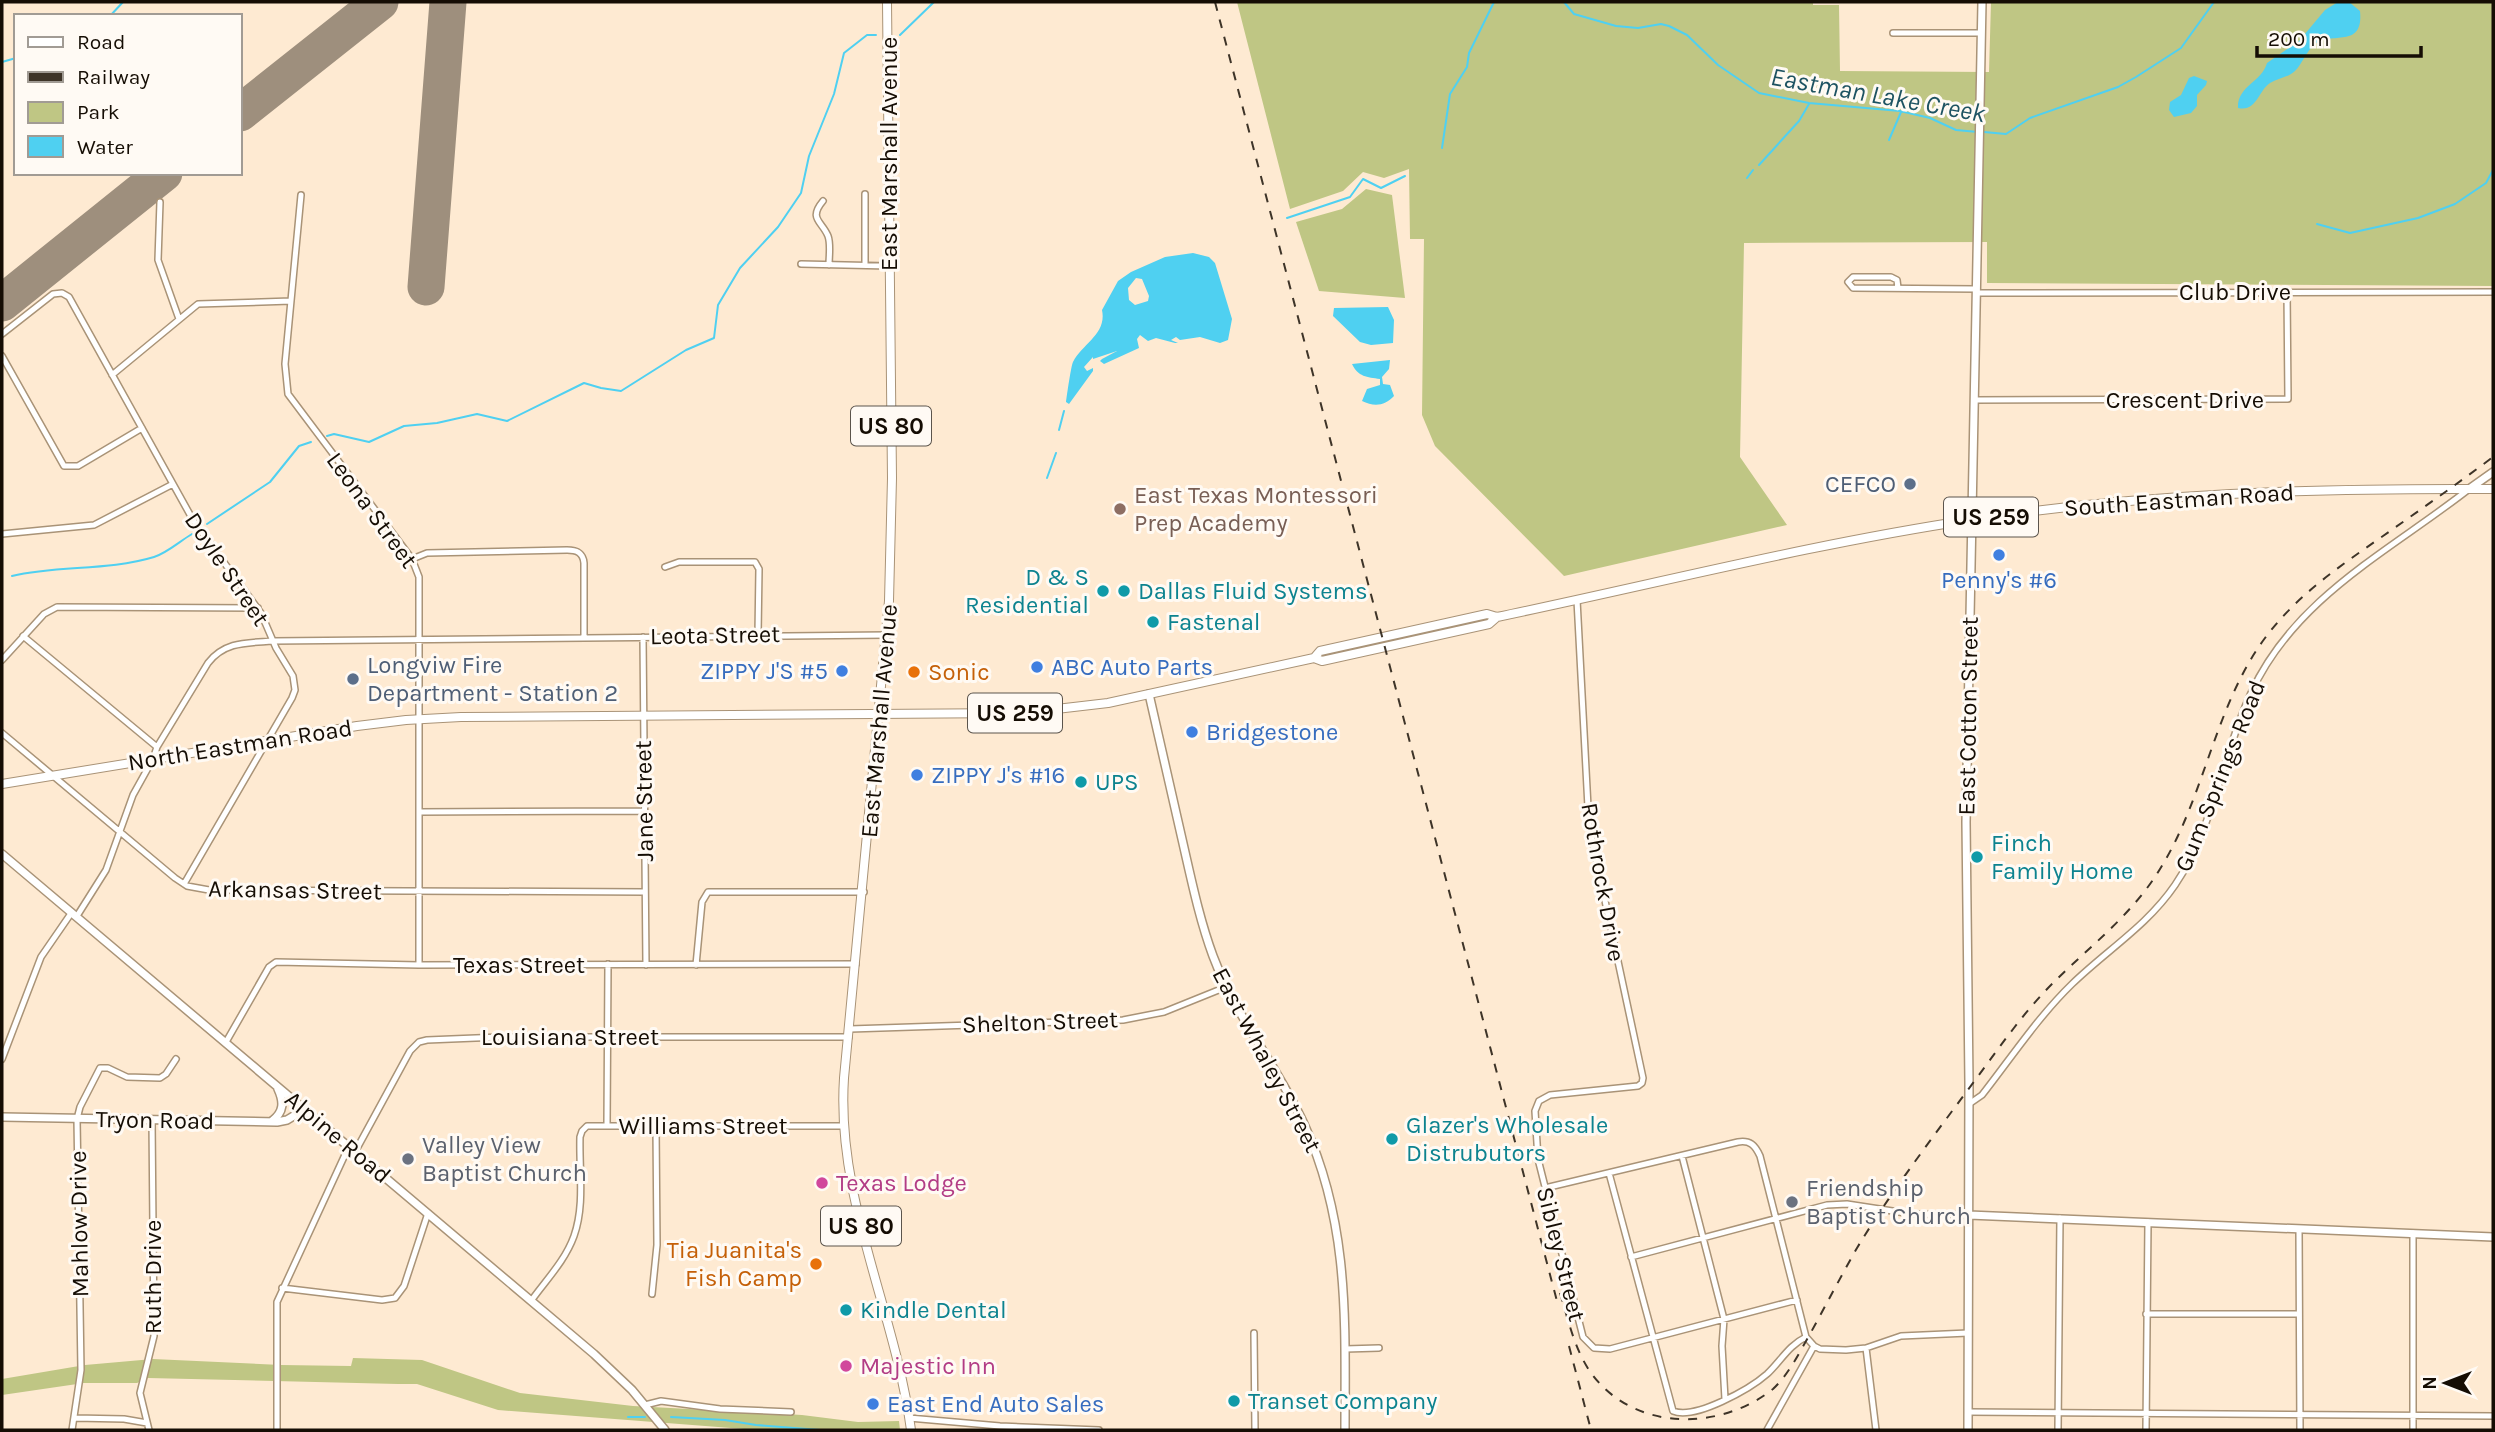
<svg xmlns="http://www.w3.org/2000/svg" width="2495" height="1432" font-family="Karla,sans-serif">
<rect width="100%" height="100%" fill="#feead2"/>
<path fill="#bfc684" d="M1237,2h576v3h26l1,66 149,1 2,-70h502v284l-506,-3v-41l-243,1 -4,214 47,68 -223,51 -129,-130 -13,-31 2,-176h-14l-1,-70 -25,9 -21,-6 -20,19 -53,18z
M1366,189l26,6 13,103 -86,-7 -23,-69 46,-13z
M353,1358l69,2 98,33 113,13 169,9 56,7 41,-1 1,9h-143l-259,-20 -81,-26h-19l-250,-6 -11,5h-53l-82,12v-16l83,-14 68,-6 128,6 70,1z"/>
<path fill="#4fd0f1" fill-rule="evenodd" d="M2338,2h11l11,9c4,39 -30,19 -46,34 -8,7 -12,19 -19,26 -8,7 -17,7 -25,12 -12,8 -13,29 -32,25 -1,-22 24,-26 29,-45l32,-22 26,-31z
M2194,76l13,5 -1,4 -9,10v11l-6,7 -17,4 -5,-7 1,-8 11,-7 8,-17z
M1193,253l16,4 6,6 17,56 -4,21 -8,3 -20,-6 -20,3 -4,-3 -5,3 7,3h-3l-19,-5 -8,3 -8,-6 -3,4 2,9 -35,16 -4,-3 2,-2 15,-8 -24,8v-2l-9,10 3,4 6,-3v3l-24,33 -3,-2c1,-7 5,-36 7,-40 10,-19 34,-28 29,-52l16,-29 13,-9 34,-15zM1136,278l6,1 7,17 -1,5 -13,4 -6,-5 -1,-12z
M1388,307l6,13 -1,23 -22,2 -11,-3 -27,-26 1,-8z
M1390,360l-1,9 -7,8 1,7 7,1 4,11c-9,10 -20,11 -32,5l5,-12 13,-4v-6c-13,-2 -22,-2 -28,-15z"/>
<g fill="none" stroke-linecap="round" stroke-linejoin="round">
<path stroke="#4fd0f1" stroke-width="2" d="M1564,2l10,12 42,12 22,2 23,-4 8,2 18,9 31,30 41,28 50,10 91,8 30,7 26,12 22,2
M110,16l13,-14
M900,35l34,-33
M2,62l14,-4
M1984,132l22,2 24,-16 88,-31 18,-10 45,-29 33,-46
M1889,140l12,-28
M1442,148l8,-54 17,-27 2,-14 25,-51
M1759,165l40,-44 10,-17
M1747,178l6,-8
M1287,218l63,-21 13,-18 18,9 24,-12
M2317,224l33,9 68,-15 37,-14 31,-21 7,-13
M1059,430l5,-19
M327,436l7,-2 35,8 35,-16 33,-3 40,-9 30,7 77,-38 17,5 20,3 65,-41 28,-12 4,-33 22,-37 38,-41 23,-34 8,-37 25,-62 10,-41 23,-18h9
M1047,478l9,-25
M207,524l63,-42 29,-36 12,-4
M12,576c46,-11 96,-5 142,-19 13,-4 26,-16 38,-23
M628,1417h17
M671,1417l54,3 31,5 64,5"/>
<path stroke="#9e8f7d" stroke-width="37" d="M240,113l140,-111
M426,287l22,-285
M2,303l162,-130"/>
<g stroke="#a99377" stroke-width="8">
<path id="street" d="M1893,33h88
M865,194v71
M301,195l-16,169 3,30 124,165 7,18v388
M823,201c-15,18 -1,20 5,35 3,8 1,20 1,29
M160,202l-2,58 21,59
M801,264l88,2
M1898,288l-1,-8 -6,-3h-38l-5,5 5,6 123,1
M1976,293l517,-1
M2,334l51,-40 9,-1 7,4 124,223 68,93 15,35 17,28 2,14 -3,8 -108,186
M2,356l62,110h14l64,-38
M112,375l86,-71 93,-3
M1975,400l313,-1 -1,-107
M2,534l92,-9 79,-41
M412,559l15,-6 140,-3c9,0 16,2 17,13v74
M665,567l14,-5h76l4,7 -1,65
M1577,600l12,226 54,252 -1,5 -4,3 -88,9 -11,6 -4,10 3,48 45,178 11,11 16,1 187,-49
M23,636l134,111
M643,637l3,328
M2,660l42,-46 13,-7 201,1
M2,733l173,145 12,8 22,4 436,2
M420,812l223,-1
M77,916l29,-46 27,-75 20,-36 4,-12 51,-84c17,-22 40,-20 65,-22l614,-6
M696,965l6,-63 6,-10h156
M850,1029l273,-9 41,-8 62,-25
M226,1042l43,-75 7,-5 143,3 437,-1
M2,1059l39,-102 31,-45
M1969,1104l13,-9c29,-37 56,-78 90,-111 35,-34 75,-58 103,-99 39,-57 47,-130 76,-192 44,-96 139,-142 218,-204
M607,1126l1,-162
M355,1152l55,-101 9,-9 8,-2 73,-3h349
M1682,1156l42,163 -2,27 3,53
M1609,1173l64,238c22,9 77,-22 94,-37 13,-12 22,-29 39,-37
M1545,1188l193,-46c12,-2 17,3 22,14l46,181 8,9 6,3 26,1 20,-2 35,-12 67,-3
M2299,1230l1,200
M2413,1233v197
M1631,1257l196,-52 20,-1 65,10 57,1
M282,1288l100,12 13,-2 9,-12 24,-73
M652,1294l5,-49 -1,-118
M531,1301c15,-21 34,-40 43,-65 11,-31 5,-66 6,-99l2,-6 5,-5h256
M2146,1314h153
M1254,1333l1,97
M1866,1348l10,82
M1345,1349l34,-1
M645,1405l16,-4 59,8 71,3
M1968,1412l525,4
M75,1418l49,1 23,4
M909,1418l91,8 99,4
M72,1430l9,-60 -4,-251 3,-12 20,-39h8l19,9 33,1 6,-4 10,-15
M149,1430l-9,-37 14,-57 -2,-216
M277,1430v-128l72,-156
M1767,1430l47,-84
M2058,1430l2,-212
M2146,1430l2,-208"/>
</g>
<g stroke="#a99377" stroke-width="10">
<path id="secondary" d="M2469,489l24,-17
M1149,694c11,48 22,97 33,145 9,39 17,79 31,117 23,61 64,110 91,168 46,100 41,199 41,306
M2,854l592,500 38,36 33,40
M2,1117l275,5 10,-2 18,-11
M272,1121c12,-9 12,-19 6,-32
M1969,1215l524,22
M1968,1430l1,-347 -3,-261 16,-820"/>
</g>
<g stroke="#a99377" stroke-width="10">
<path id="primary" d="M887,2l5,476 -3,123 -45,477c-8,122 51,232 67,352
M1314,658l8,3 167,-37 8,-7
M2,784l355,-58 49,-6 55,-3 561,-4 86,-10 206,-45 6,-7 167,-37 10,3c158,-33 314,-73 473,-97 173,-27 348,-32 523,-31"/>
</g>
<use href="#street" stroke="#fff" stroke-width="5"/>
<use href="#secondary" stroke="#fff" stroke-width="7"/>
<use href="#primary" stroke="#fff" stroke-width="8"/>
<path stroke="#3e3428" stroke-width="2" stroke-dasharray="9 9" stroke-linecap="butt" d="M1215,2l343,1303
M1560,1293c8,26 14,54 29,77 42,62 130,62 184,19 16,-15 26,-36 37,-55 16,-29 31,-58 47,-86 32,-53 70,-103 107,-153 29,-38 55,-78 89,-112 37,-37 79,-68 107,-114 45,-72 54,-162 105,-231 32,-43 75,-72 118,-102 37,-26 74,-52 110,-79
M1569,1346l22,84"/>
</g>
<g fill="#5c6f8a" stroke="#fffaf4" stroke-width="2.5">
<circle cx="1910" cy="484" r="7"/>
<circle cx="353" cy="679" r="7"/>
</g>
<circle fill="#8d6e63" stroke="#fffaf4" stroke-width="2.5" cx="1120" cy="509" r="7"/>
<g fill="#3f7fe0" stroke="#fffaf4" stroke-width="2.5">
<circle cx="1999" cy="555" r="7"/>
<circle cx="1037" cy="667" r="7"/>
<circle cx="842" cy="671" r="7"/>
<circle cx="1192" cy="732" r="7"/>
<circle cx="917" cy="775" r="7"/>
<circle cx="873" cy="1404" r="7"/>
</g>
<g fill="#0f9aa8" stroke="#fffaf4" stroke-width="2.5">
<circle cx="1103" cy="591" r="7"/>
<circle cx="1124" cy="591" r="7"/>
<circle cx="1153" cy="622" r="7"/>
<circle cx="1081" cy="782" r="7"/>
<circle cx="1977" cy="857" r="7"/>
<circle cx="1392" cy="1139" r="7"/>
<circle cx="846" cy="1310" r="7"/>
<circle cx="1234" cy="1401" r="7"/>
</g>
<g fill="#e8710a" stroke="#fffaf4" stroke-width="2.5">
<circle cx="914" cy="672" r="7"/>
<circle cx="816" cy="1264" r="7"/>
</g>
<g fill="#6b7280" stroke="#fffaf4" stroke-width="2.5">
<circle cx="408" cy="1159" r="7"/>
<circle cx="1792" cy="1202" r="7"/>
</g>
<g fill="#d1479c" stroke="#fffaf4" stroke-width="2.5">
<circle cx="822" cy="1183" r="7"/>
<circle cx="846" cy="1366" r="7"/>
</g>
<g text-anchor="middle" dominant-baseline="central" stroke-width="6" stroke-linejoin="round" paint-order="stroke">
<g fill="#fffaf4" stroke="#5b544c" stroke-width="2">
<rect x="851" y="406.5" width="80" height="39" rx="5"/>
<rect x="1944" y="497.5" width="94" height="39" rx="5"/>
<rect x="968" y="693.5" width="94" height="39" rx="5"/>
<rect x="821" y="1206.5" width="80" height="39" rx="5"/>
</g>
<g font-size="23" font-weight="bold" fill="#150d04">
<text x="891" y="426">US 80</text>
<text x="1991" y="517">US 259</text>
<text x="1015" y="713">US 259</text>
<text x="861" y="1226">US 80</text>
</g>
<g font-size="24" fill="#150d04" stroke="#fffaf4">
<text transform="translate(889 154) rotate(-90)">East Marshall Avenue</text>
<text x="2235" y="292">Club Drive</text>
<text x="2185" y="400">Crescent Drive</text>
<text transform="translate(2179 500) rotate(-4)">South Eastman Road</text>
<text transform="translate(372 510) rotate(54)">Leona Street</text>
<text transform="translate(227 569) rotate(56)">Doyle Street</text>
<text transform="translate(715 635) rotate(-1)">Leota Street</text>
<text transform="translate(1968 716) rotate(-89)">East Cotton Street</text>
<text transform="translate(879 721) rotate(-85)">East Marshall Avenue</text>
<text transform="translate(240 745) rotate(-9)">North Eastman Road</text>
<text transform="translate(2220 776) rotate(-68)">Gum Springs Road</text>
<text transform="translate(644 801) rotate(-91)">Jane Street</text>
<text transform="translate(1603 882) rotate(80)">Rothrock Drive</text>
<text transform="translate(295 890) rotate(1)">Arkansas Street</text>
<text x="519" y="965">Texas Street</text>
<text transform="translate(1040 1022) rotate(-2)">Shelton Street</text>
<text x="570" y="1037">Louisiana Street</text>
<text transform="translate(1267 1060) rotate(62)">East Whaley Street</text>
<text transform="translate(155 1120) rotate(1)">Tryon Road</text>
<text x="703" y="1126">Williams Street</text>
<text transform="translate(338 1137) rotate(40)">Alpine Road</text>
<text transform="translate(79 1224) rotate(-91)">Mahlow Drive</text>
<text transform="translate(1561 1254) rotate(76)">Sibley Street</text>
<text transform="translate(153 1277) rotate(-90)">Ruth Drive</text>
</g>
<g font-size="24" fill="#4e5e75" stroke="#fffaf4" text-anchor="end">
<text x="1896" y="484">CEFCO</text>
<text x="367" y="665" text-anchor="start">Longviw Fire<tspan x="367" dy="28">Department - Station 2</tspan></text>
</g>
<g font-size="24" fill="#785e54" stroke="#fffaf4" text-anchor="start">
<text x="1134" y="495">East Texas Montessori<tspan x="1134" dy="28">Prep Academy</tspan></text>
</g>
<g font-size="24" fill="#0d838f" stroke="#fffaf4" text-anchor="start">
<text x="1089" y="577" text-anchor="end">D &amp; S<tspan x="1089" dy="28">Residential</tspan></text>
<text x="1138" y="591">Dallas Fluid Systems</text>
<text x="1167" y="622">Fastenal</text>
<text x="1095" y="782">UPS</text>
<text x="1991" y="843">Finch<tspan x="1991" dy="28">Family Home</tspan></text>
<text x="1406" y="1125">Glazer's Wholesale<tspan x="1406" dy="28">Distrubutors</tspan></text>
<text x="860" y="1310">Kindle Dental</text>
<text x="1248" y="1401">Transet Company</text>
</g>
<g font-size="24" fill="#366cbe" stroke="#fffaf4" text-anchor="start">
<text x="1999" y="580" text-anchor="middle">Penny's #6</text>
<text x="1051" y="667">ABC Auto Parts</text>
<text x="828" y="671" text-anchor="end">ZIPPY J'S #5</text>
<text x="1206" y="732">Bridgestone</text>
<text x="931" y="775">ZIPPY J's #16</text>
<text x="887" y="1404">East End Auto Sales</text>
</g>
<g font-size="24" fill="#c56008" stroke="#fffaf4" text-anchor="start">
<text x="928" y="672">Sonic</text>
<text x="802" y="1250" text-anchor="end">Tia Juanita's<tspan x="802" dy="28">Fish Camp</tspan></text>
</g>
<g font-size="24" fill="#5b616d" stroke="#fffaf4" text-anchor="start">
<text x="422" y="1145">Valley View<tspan x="422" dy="28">Baptist Church</tspan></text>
<text x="1806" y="1188">Friendship<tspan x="1806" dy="28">Baptist Church</tspan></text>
</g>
<g font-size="24" fill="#b23c85" stroke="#fffaf4" text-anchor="start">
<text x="836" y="1183">Texas Lodge</text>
<text x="860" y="1366">Majestic Inn</text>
</g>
<g font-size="26" font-style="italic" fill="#1e5362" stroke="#fffaf4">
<text transform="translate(1878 95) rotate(10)">Eastman Lake Creek</text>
</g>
</g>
<rect width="2495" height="1432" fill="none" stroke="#150d04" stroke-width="7"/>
<rect x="14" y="14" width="228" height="161" fill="#fffaf4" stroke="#a19b94" stroke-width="2"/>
<rect x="28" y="37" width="35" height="10" fill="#ffffff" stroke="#a19b94" stroke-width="2"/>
<text x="77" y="49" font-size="21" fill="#150d04">Road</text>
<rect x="28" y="72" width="35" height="10" fill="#3e3428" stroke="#a19b94" stroke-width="2"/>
<text x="77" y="84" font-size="21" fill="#150d04">Railway</text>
<rect x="28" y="102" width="35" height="21" fill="#bfc684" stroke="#a19b94" stroke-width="2"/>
<text x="77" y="119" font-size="21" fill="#150d04">Park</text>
<rect x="28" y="136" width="35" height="21" fill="#4fd0f1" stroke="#a19b94" stroke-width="2"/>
<text x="77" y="154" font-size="21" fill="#150d04">Water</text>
<g transform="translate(2446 1383) rotate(270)" stroke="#fffaf4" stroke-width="5" paint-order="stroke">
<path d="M0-5L12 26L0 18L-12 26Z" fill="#150d04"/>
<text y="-10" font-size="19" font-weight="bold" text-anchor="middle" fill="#150d04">N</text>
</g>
<path d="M2257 46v10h164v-10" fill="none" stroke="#150d04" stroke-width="3.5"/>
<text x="2268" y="46" font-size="21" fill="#150d04" stroke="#fffaf4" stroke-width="5" paint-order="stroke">200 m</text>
</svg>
